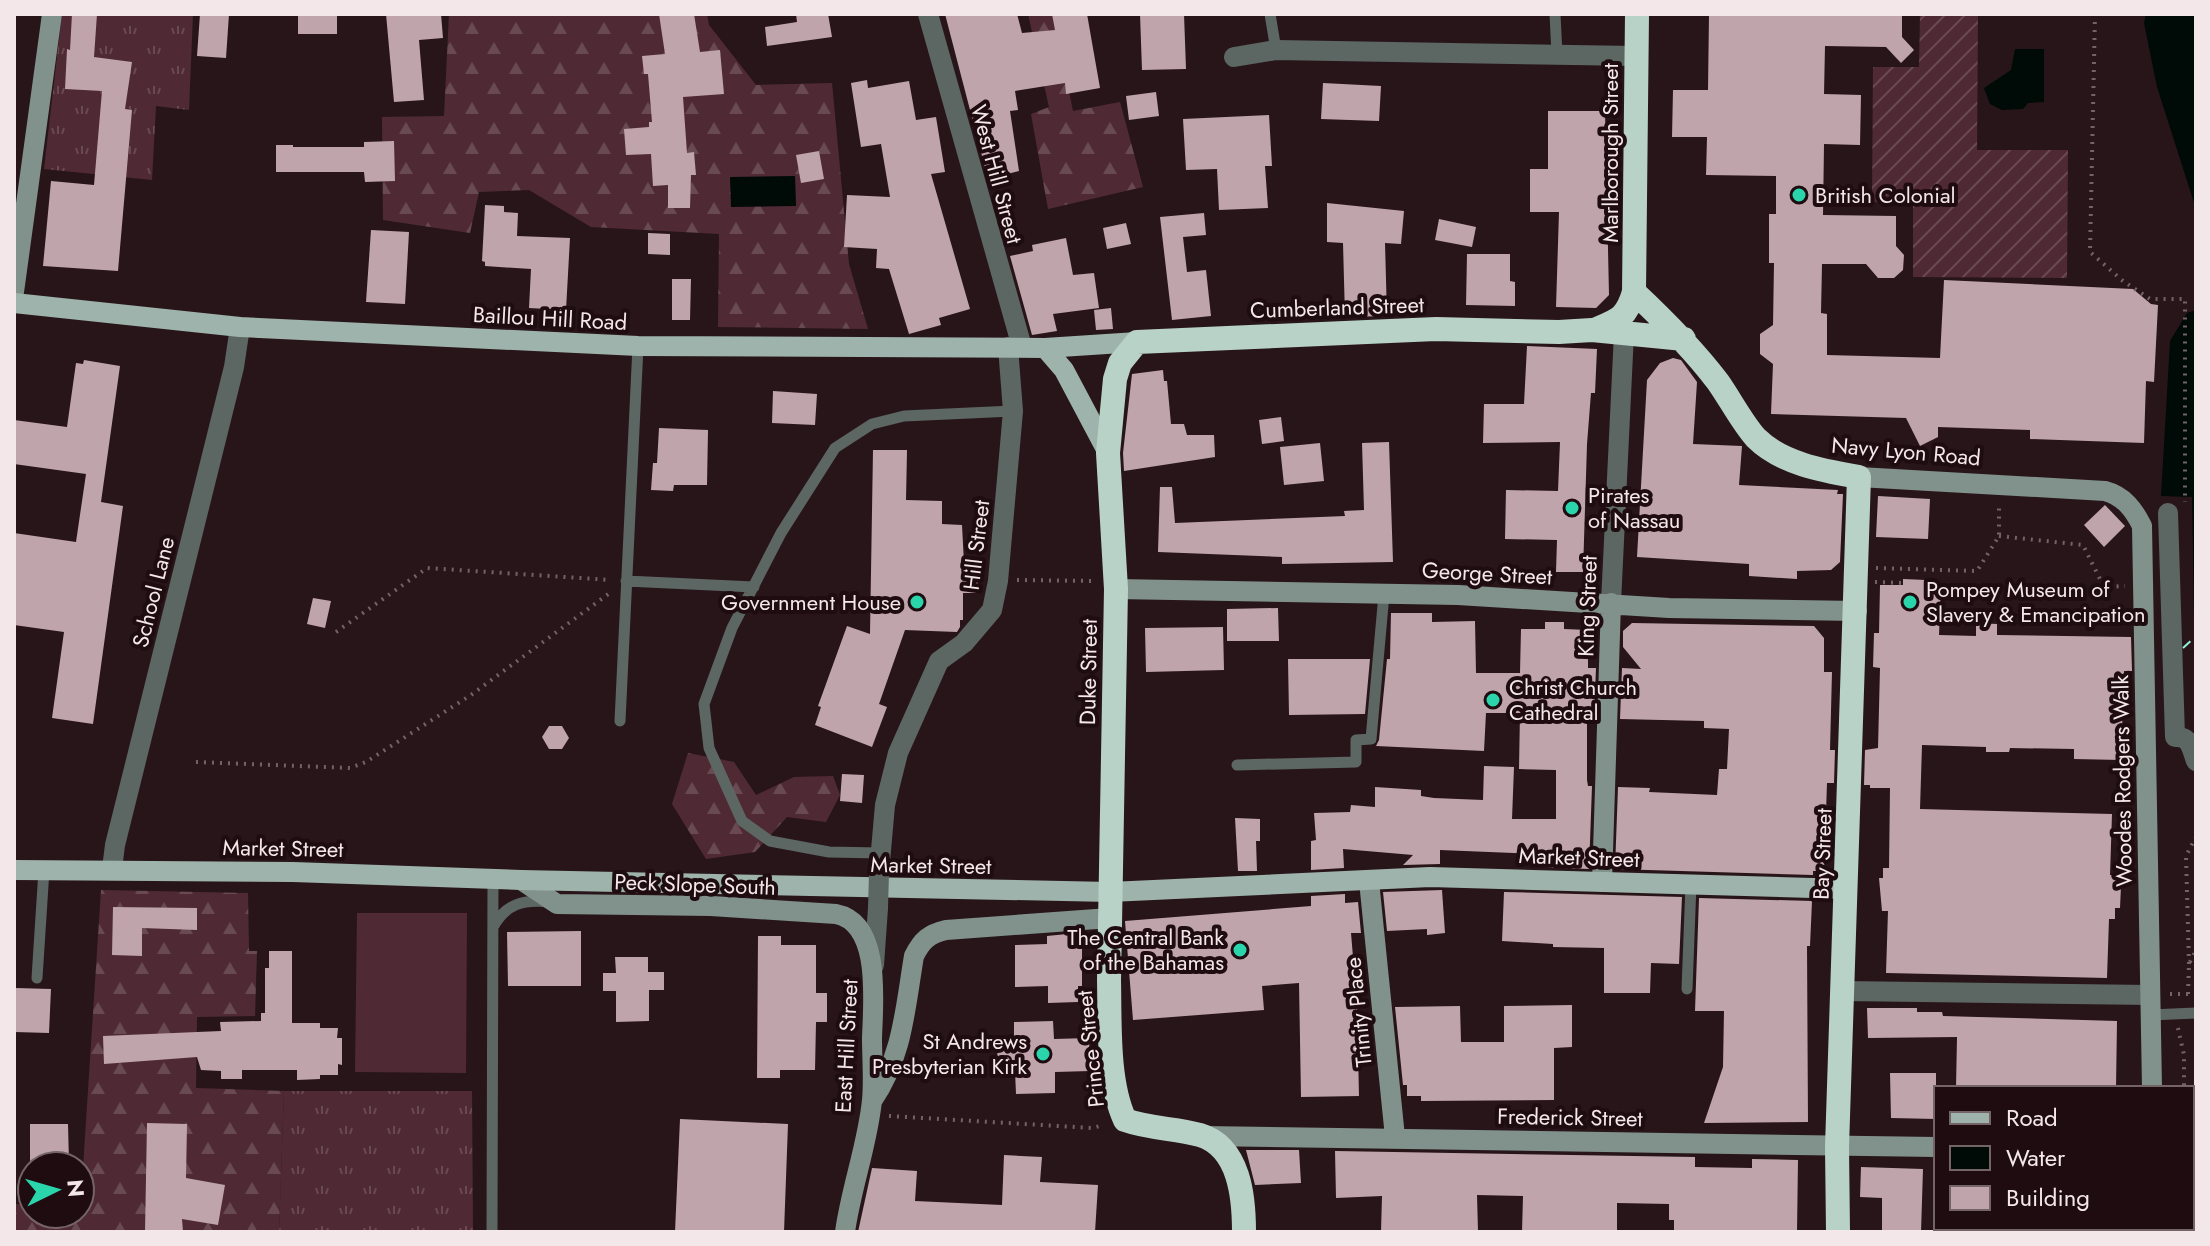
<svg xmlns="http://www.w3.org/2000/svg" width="2210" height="1246" font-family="Jost,sans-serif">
<defs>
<pattern id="grass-tufts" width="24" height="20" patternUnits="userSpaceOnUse" patternTransform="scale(2)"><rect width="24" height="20" fill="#4f2a34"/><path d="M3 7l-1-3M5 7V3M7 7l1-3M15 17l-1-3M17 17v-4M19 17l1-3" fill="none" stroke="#694952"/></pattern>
<pattern id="forest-firs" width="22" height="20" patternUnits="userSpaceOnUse" patternTransform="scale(2)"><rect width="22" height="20" fill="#4f2a34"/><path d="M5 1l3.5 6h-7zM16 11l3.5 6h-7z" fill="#694952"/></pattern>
<pattern id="garden-furrows" width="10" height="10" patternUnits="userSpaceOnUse" patternTransform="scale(2)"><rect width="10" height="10" fill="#4f2a34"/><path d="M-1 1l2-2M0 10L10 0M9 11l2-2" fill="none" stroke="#694952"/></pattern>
</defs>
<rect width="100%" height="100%" fill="#28151a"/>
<path fill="url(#grass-tufts)" d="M62,14h131l-4,96 -33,-4 -4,74 -108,-11z
M284,1091h188l1,141h-194z"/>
<path fill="url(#forest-firs)" d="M449,14h258l2,11 47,60 76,-2 17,181 19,65 -150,-2 1,-93 -128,-7 -62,-37 -50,2 -9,41 -87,-13 -1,-103 62,-1z
M1028,14h25l20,97 47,-9 23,85 -95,22 -17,-95 18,-7z
M688,753l46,9 22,33 38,-18 39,-1 7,19 -14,27 -39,-5 -32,35 -49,7 -34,-55z
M101,890l147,3 1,58h8l-2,65 -58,1 -1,71 88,3 -5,141h-265v-28h18v10h48z"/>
<path fill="url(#garden-furrows)" d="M1920,14h58l-1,136h91l-1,128 -154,-1v-74l-41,-1 1,-135h46z"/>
<path fill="#4f2a34" d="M357,913h110l-1,160 -111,-1z"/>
<path fill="#000a06" d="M2146,14h50v195l-39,-122 -13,-64z
M2015,49h29v53l-16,1 -5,6 -21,1 -12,-6 -6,-16 27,-18z
M795,176l1,30 -65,1 -1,-30z
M2196,310v427l-4,-240 -31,-1 9,-155 17,-28z"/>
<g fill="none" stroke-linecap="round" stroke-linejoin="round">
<path stroke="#94f4d5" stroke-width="2" stroke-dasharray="10 8" stroke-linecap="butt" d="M2183,648l13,-12"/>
</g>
<path fill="#bfa5ab" d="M72,14h25l-3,43 38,5 -7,47 7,1 -14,161 -75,-5 8,-85 43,4 8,-94 -37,-2 2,-40 3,1z
M200,14h29l-3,44 -29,-2z
M298,14h39v20h-39z
M386,14h55l2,24 -24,2 5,60 -30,2z
M659,14h35l6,38 20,-2 4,44 -41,3 4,56 7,-1 2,23h-5l-1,33h-22v-23l-15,1 -2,-32 -25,1 -2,-26 25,-2v-5h3l-4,-48h-4l-2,-18 23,-2z
M796,14h32l4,23 -65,9 -2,-19 32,-5z
M945,14h72l5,19 33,-3 -3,-16h35l13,74 -34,6 -1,-11 -50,8 3,19 -8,1 9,60 -31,8z
M1140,14h44l2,55 -44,1z
M1709,14h193v23l12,13 -13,13 -15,-16 -61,-1 -1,48 37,1 -1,50 -36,-1 -1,71 73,1v30l8,9 -1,15 -9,8h-16l-12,-14h-44l-1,49 6,1v41l113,3 4,-78 189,9 18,15 7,1 -4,77 -8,-1 -2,62 -114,-4v-9l-92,-3v10l-18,9 -14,-28 -135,-4 2,-50 -13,-10v-20l13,-9 1,-62h-5v-49h7v-38l-70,-1 1,-38h-35l1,-47h35z
M867,80l1,8 41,-7 7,39 20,-3 9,55 -14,2 39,135 -31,9 2,7 -32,9 -20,-65 -13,-1 1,-19 -33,-2 3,-52 43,2 -9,-53 -20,3 -10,-64z
M1323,83l58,3 -2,35 -58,-2z
M1156,92l3,24 -30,4 -3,-24z
M1548,111h57l4,184 -13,13 -40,-1 3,-95h-29v-43h18z
M1269,115l3,51h-7l3,42 -49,2 -2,-41 -31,1 -3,-51z
M394,141l1,40 -30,1 -1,-10h-88v-27h17v2h71v-5z
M819,151l5,28 -23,4 -5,-28z
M1327,203l77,8 -3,33 -16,-1 2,73 -42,1 -2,-74 -16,-1z
M485,205l19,1v6l14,1 -1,23 53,2 -4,72 -37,-2 2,-39 -46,-3v-4l-3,-1z
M1204,213l2,22 -23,2 4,35 19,-2 5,46 -39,4 -12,-103z
M1439,219l37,8 -4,20 -37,-7z
M1126,223l5,21 -24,5 -4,-21z
M371,230l38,2 -4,72 -39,-2z
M648,233l22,1v21l-22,-1z
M1066,238l7,37 21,-2 5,35 -46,6 4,17 -25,4 -22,-79 23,-5 -1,-6z
M1467,254h43v27l5,1v24l-49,-1z
M672,279h19l-1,41h-18z
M1111,308l2,21 -17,1 -2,-20z
M1527,346l70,3 -2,44h-4l-4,51 -4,128h-27l1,-32 -52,-1 1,-49 52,1 2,-49 -77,1 1,-39h40z
M1673,358l8,2 16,22 -4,62 49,2 -3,39 99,5 -1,4h6l-3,68 -9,8 -34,1v8l-48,-3v-12l-112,-7 10,-177 13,-17z
M84,360l36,6 -19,136 22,4 -30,218 -41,-6 12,-86 -50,-7v-92l62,9 10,-68 -72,-10v-44l53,7 9,-64 7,1z
M1163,370l1,11h3l4,43h13l3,11h27l1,22 -91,14 -1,-18 9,-79z
M773,391l44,3 -2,31 -43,-2z
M1281,417l3,24 -22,3 -3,-24z
M659,428l49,2 -1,55h-33l-1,6 -22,-1 2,-27h4z
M1389,442l4,120 -111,2v-7l-124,-5 2,-65h12l3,36 170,-7 -1,-5 20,-1 -2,-67z
M1320,443l4,38 -40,4 -4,-38z
M873,450h34l-1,50 36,1v23l20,1 2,38h14v30h-15v27h-3v7l-3,5 -52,-2 -26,74 8,3 -15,40 -57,-22 6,-18 -3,-1 29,-80 23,8z
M1878,496l52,3 -2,40 -52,-2z
M2105,505l20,21 -21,21 -20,-22z
M1903,579l23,1v6h15l-2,49 37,1v-13l21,1v11l134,2 1,34h-8l-3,89 -47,-1v-10l-64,-1 -1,4h-23v-5l-64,-2 -2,64 192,5 -2,61h6v11h5l-1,22h-5v11h-6l-2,59 -221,-5 2,-62h-6l-3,-33h4v-10h6l1,-80h-20v-3h-6l1,-35 13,-2 2,-80 -7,-1 1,-34h5l1,-48h23z
M313,598l18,3 -6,27 -18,-4z
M1278,608l1,33h-52v-32z
M1391,613h41v9l43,-1 1,52h44l1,-44h24v-7h19v7l24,1v38h8l-2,50h-7v62l1,6h4l-3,83 -49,-2v-13l-100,-4v14l-37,1 10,-10 -70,-6 1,19 -33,2v-29l5,-1 -2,-27 36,-1 1,-7 24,2v-20l46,3v6l13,2 49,2 1,-34 30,1 -2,52h44v-49l-37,-1 1,-56h-34l-2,38 -108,-5 3,-6 8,-81h3z
M1632,623l182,3 10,12v34h8l-2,78h5l-1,33h-7l-3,88h-11v4l-198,-6 3,-82 32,1 -1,4 68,3 2,-26h8l2,-40 -25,-1v-7l-84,-2 2,-51 19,1 -18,-22v-16z
M1223,627l1,43 -78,2 -1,-44z
M1288,659h82l-5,55 -76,1z
M549,726h13l7,12 -7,11h-13l-7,-12z
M842,774l22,1 -2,28 -22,-2z
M1235,818l25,1v22h-4l1,30h-19z
M1442,890l3,43 -18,2v-6l-40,2 -4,-39z
M1504,892l178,5 -3,67 -28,-1 -1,30h-46v-45l-51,-1v-3l-51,-3z
M1345,894v9l13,-1 3,31h-10l6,72 2,91 -58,1 -2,-114 -37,3 2,24 -131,10 -8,-99 186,-15v-10z
M1699,898l113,3 -2,45h-3l1,176 -104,1 19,-56 1,-56h-29z
M113,907l84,1v22l-55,-2v28l-30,-1z
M581,931v55h-73l-1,-54z
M1077,933v11h5v42h-4v16l-30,1v-17l-33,1v-42l32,-1v-8z
M758,936h23v9h35v48h11v29h-11l-1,48h-35v8h-23z
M269,951h23v72h28v5h18l-1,10h5v27l-4,-1v11h-18v4l-23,1v-10h-55v9h-21v-8l-20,-1 -4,-13 -93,7 -1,-28 118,-5 -1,-9 41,-1v-8h4v-45h4z
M615,957h33v15h16v18h-15v31l-33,1v-31h-13v-18h13z
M16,988l35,1 -2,44 -34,-1z
M1572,1005v42l-18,1v52l-133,1v-5h-14v-11h-4l-8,-78 65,-1 1,36h43v-36z
M1867,1008h50v4h25l1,4 174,5 -1,67h-160l1,-51 -89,1z
M1053,1021l1,18 35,-1 1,33 -35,1v21l-39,1 -1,-23h-17l-1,-27 17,-1v-21z
M1890,1073h46v46l-45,-1z
M680,1119l108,5 -4,108h-109z
M147,1123l40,1 -1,54 39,7 -7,40 -36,-6 1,13h-38z
M30,1124h38l1,39 -39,1z
M1246,1150h53l2,33 -46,2z
M1335,1151l360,6v10l57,1v-9l46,1 -1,72h-123v-12h-5v-16l-52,-1v29h-95l1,-36 -46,-1 1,36 -97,1 1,-36 -46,2z
M1004,1155l38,2 -2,25 58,3 -3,47h-237l14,-64 45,3 -2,30 87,4z
M1861,1167l62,2 -2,63h-39v-34l-22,-1z"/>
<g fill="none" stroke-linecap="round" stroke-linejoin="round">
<path stroke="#736266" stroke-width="4" stroke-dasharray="2 6" stroke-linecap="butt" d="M2095,14l-5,238 33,29 27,18h35v203
M1999,536l84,9 21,42 21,-1
M1876,568l101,3 22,-35v-33
M1017,580l79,1
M1875,582l28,1
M336,632l91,-64 184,12
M196,762l154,6 16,-6 105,-67 140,-103
M2189,964l-3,-108 10,-19
M2170,994h26
M2188,994l1,-30 7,-14
M2178,1028l6,27v33
M889,1116l203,12 12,-3"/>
<path stroke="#5c6663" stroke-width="11" d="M1270,14l6,36
M1555,14l2,41
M626,581l128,6
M620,721l18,-375
M1237,765l119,-3v-22l15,-1 13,-145
M880,853l-51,-1 -59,-11 -28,-20 -33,-73 -5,-44 28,-76 49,-95 54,-85 37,-24 32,-8 109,-5
M493,927c13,-23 30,-28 56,-25
M37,978l7,-108
M1687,989l4,-105
M2150,1015l46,-2
M492,1232l1,-353"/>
<path stroke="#5c6663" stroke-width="20" d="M928,14l94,333
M1234,57l42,-7 360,6
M2168,513l7,224c16,-1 16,11 21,24
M1611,603l13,-270
M112,869l3,-24 119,-478 6,-40
M879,873l6,-68 13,-52 41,-92 25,-18 28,-33 6,-29 15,-170 -5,-64
M874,965l4,-57
M1843,991l307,4"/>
<path stroke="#81928c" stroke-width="20" d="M14,292l38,-278
M1859,477l246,14c19,5 29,19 37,35l10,562
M1116,589l342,6 211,13 188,3
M521,880l36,24 154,2 125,8c46,9 37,89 36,124 0,21 2,42 0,62 -4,43 -21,88 -27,132
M1369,881l26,256
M1602,882l9,-279
M872,1101c31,-45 33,-92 42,-145 8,-16 15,-22 32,-26l164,-12
M1203,1136l733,11
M2153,1232v-4"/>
<path stroke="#9eb3ab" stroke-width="20" d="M14,303l226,24 398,19 407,2 92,-6
M1045,348l19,22 44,83
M14,870l279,2 228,8 589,12 320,-15 417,12"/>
<path stroke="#b8d2c8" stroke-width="24" d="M1634,292c31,29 59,57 84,90 12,17 25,42 38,56 26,26 69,33 103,39l-22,670 1,85
M1594,330c24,-10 32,-11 40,-38l3,-278
M1244,1232c0,-34 -4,-85 -44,-97 -24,-7 -50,-6 -75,-15 -18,-38 -15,-98 -16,-140l7,-391 -8,-136 7,-74 5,-16 17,-21 299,-13 123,3 33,-2 92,9"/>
<path stroke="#5c6663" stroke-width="20" d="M878,908l1,-35"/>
</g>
<g fill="#2bd5ac" stroke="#1e0c11" stroke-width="3">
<circle cx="1799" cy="195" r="8"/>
<circle cx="1572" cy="508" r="8"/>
<circle cx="917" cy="602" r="8"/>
<circle cx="1910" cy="602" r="8"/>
<circle cx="1493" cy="700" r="8"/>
<circle cx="1240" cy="950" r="8"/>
<circle cx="1043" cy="1054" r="8"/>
</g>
<g text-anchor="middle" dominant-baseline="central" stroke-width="8" stroke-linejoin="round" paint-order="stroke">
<g font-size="22" fill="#f4e7ea" stroke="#1e0c11">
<text transform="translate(1610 153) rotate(-90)">Marlborough Street</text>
<text transform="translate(997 174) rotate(75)">West Hill Street</text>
<text transform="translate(1337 307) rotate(-2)">Cumberland Street</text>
<text transform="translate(550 318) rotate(3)">Baillou Hill Road</text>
<text transform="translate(1906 451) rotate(5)">Navy Lyon Road</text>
<text transform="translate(976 545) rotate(-83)">Hill Street</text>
<text transform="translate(1487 573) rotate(3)">George Street</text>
<text transform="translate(153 592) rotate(-76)">School Lane</text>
<text transform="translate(1587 606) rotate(-88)">King Street</text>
<text transform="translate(1088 672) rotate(-89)">Duke Street</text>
<text transform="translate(2122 781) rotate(-91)">Woodes Rodgers Walk</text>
<text transform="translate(283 848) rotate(1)">Market Street</text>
<text transform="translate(1822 854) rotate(-88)">Bay Street</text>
<text transform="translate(1579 857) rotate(2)">Market Street</text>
<text transform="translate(931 865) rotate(1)">Market Street</text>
<text transform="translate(695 884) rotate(2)">Peck Slope South</text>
<text transform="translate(1358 1012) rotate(-96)">Trinity Place</text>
<text transform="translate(846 1046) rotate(-87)">East Hill Street</text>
<text transform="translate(1090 1049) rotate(-96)">Prince Street</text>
<text transform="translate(1570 1117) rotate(1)">Frederick Street</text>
</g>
<g font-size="22" fill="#f4e7ea" stroke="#1e0c11" text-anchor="start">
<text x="1815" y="195">British Colonial</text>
<text x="1588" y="495">Pirates<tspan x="1588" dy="25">of Nassau</tspan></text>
<text x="1926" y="589">Pompey Museum of<tspan x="1926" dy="25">Slavery &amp; Emancipation</tspan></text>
<text x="901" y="602" text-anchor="end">Government House</text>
<text x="1509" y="687">Christ Church<tspan x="1509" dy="25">Cathedral</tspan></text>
<text x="1224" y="937" text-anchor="end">The Central Bank<tspan x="1224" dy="25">of the Bahamas</tspan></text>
<text x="1027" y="1041" text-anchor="end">St Andrews<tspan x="1027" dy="25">Presbyterian Kirk</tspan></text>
</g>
</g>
<rect width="2210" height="1246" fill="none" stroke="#f4e7ea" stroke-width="32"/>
<rect x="1934" y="1086" width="260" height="144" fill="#1e0c11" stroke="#746468" stroke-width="2"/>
<rect x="1950" y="1112" width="40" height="12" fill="#9eb3ab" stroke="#746468" stroke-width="2"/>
<text x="2006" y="1126" font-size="24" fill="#f4e7ea">Road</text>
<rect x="1950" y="1146" width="40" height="24" fill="#000a06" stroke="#746468" stroke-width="2"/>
<text x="2006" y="1166" font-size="24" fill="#f4e7ea">Water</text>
<rect x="1950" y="1186" width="40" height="24" fill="#bfa5ab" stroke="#746468" stroke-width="2"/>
<text x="2006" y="1206" font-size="24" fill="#f4e7ea">Building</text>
<g transform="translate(56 1190) rotate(85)"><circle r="38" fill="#1e0c11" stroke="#746468" stroke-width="2"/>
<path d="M0-6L14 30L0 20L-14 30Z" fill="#2bd5ac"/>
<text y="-12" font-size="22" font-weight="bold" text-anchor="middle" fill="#f4e7ea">N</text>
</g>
</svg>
